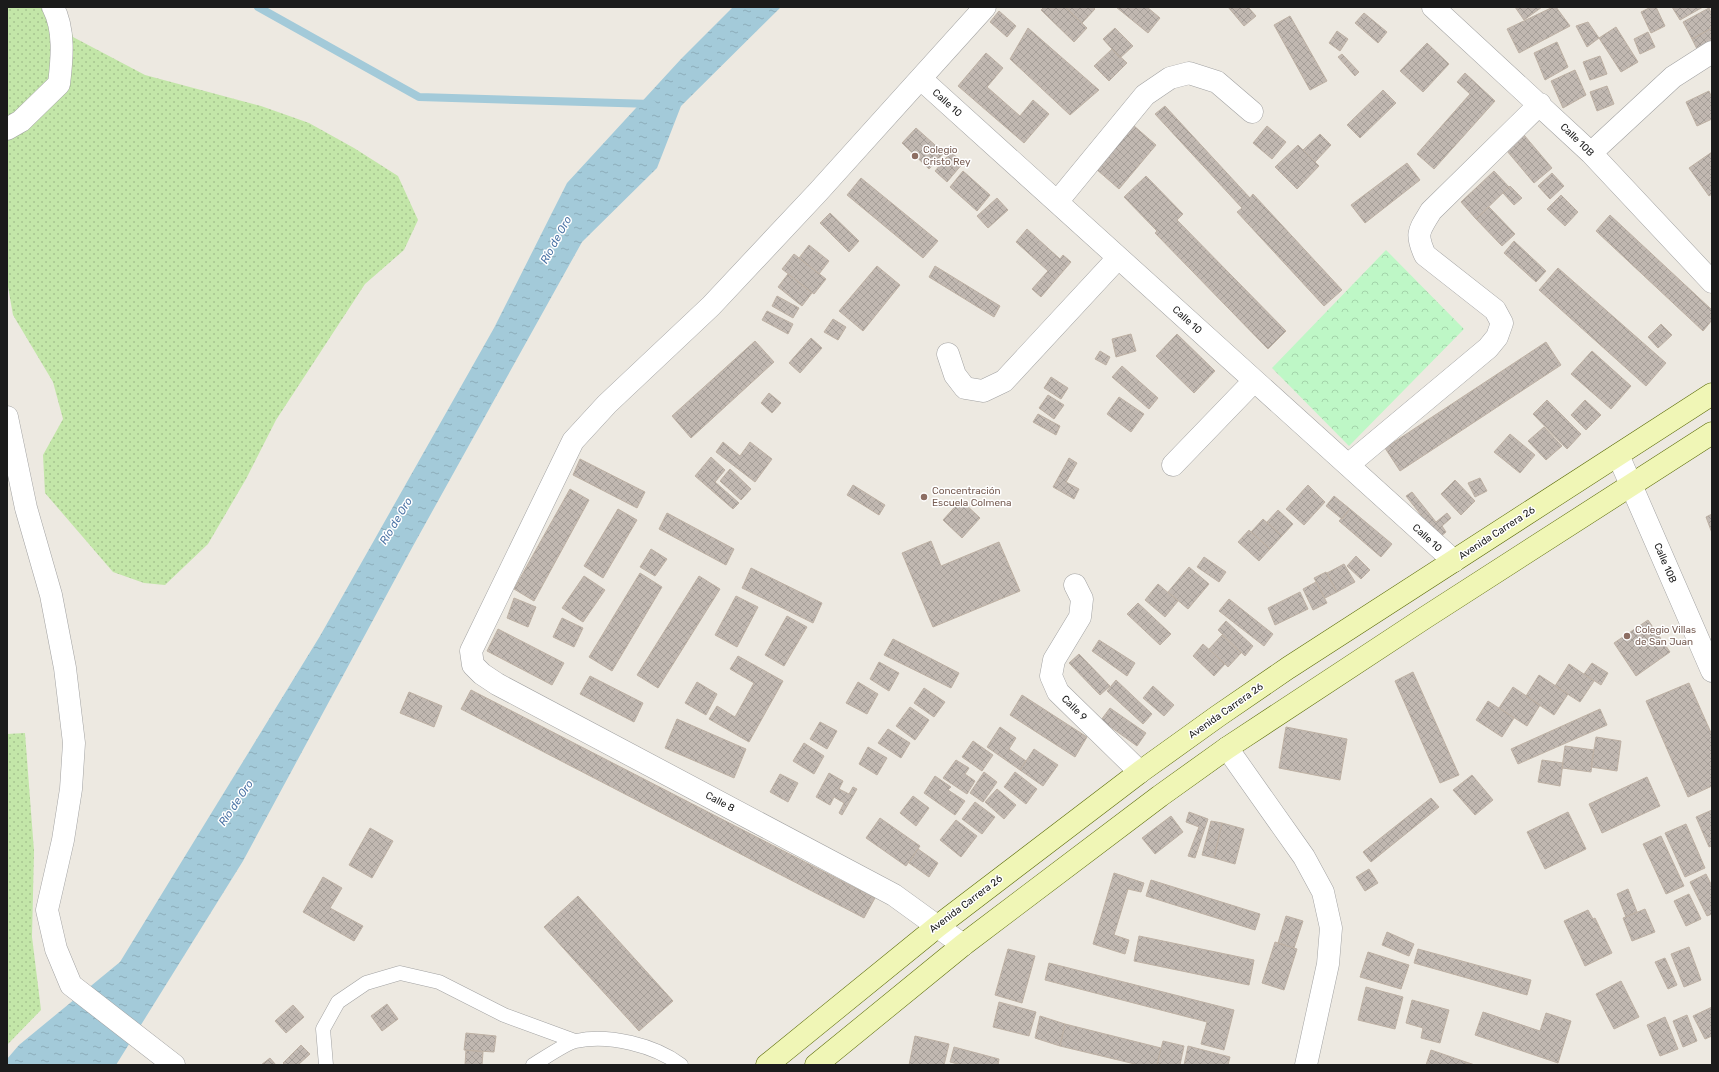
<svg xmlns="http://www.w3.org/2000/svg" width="1719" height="1072" font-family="Rubik,sans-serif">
<defs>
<pattern id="grass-dots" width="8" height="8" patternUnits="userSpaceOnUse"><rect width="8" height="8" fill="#c3e6a8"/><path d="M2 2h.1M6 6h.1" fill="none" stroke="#a7c590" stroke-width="1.8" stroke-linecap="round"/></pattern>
<pattern id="park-crowns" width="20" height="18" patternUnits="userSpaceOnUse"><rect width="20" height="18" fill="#bef7c6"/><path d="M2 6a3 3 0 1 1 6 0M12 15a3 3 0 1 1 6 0" fill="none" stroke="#a3d3aa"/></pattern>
<pattern id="water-ripples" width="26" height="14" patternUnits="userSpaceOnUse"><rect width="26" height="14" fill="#a3cad9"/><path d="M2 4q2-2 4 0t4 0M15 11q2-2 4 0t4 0" fill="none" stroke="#8cadba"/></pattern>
<pattern id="building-cross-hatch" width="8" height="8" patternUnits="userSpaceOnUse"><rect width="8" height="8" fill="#c1b8b1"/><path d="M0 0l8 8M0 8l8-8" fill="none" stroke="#a59e98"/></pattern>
</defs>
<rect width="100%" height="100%" fill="#ede9e1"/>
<path fill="url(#grass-dots)" d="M7,7h58l8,30 72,38 116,31 48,17 45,25 44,28 20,44 -14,30 -39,34 -89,136 -30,59 -38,65 -43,41 -21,-2 -31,-11 -68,-79 -2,-38 20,-36 -10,-37 -40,-67 -6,-34z
M25,733l9,118 -2,86 9,73 -34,35v-311z"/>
<path fill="url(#park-crowns)" d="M1386,250l78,79 -115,117 -77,-78z"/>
<path fill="url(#water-ripples)" d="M733,7h48l-100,99 -24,62 -75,74 -169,304 -170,315 -127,204h-109v-6l12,-14 101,-83 200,-326 174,-308 73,-145 114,-124z"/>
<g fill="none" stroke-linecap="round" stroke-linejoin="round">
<path stroke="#a3cad9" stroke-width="8" d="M258,7l161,90 233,7"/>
</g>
<path fill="url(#building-cross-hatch)" stroke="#beb1a4" d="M1044,7h21l22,21 -13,14 -33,-32z
M1065,7h28l2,2 -13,14z
M1116,7h31l13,11 -12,15z
M1228,7h20l8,9 -12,10z
M1515,7h27l-18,13z
M1553,7h3l14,19 -51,27 -12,-24z
M1651,7h5l9,19 -14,7 -10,-21z
M1672,7h31l-23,13z
M1709,8l3,7v13l-20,11 -9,-17z
M999,11l17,15 -9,11 -17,-15z
M1364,13l23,19 -9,11 -23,-20z
M1290,16l37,65 -17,9 -36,-65z
M1588,22l11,16 -12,9 -11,-21z
M1616,27l22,35 -17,10 -22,-34z
M1028,28l71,62 -29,25 -60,-56z
M1115,28l18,18 -13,12 -17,-19z
M1712,28v13l-15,8 -5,-10z
M1337,31l11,8 -8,12 -11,-8z
M1648,32l7,15 -15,7 -6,-15z
M1557,42l11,25 -23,13 -11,-27z
M1427,43l22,21 -26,28 -23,-21z
M1112,49l15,14 -18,18 -15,-15z
M986,53l17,15 -16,19 33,29 13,-16 16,14 -25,29 -66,-57z
M1342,54l17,18 -4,4 -17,-19z
M1600,56l7,18 -17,6 -7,-18z
M1575,70l11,25 -23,13 -12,-27z
M1465,73l30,28 -61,68 -17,-15 53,-60 -13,-12z
M1607,86l7,18 -17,7 -7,-19z
M1383,90l13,13 -36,35 -13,-13z
M1709,91l3,7v21l-15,7 -11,-24z
M1165,106l85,92 3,-4 89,96 -18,16 -87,-94 5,-4 -87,-94z
M1133,125l23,20 -37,44 -23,-20z
M1267,126l19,16 -14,17 -19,-16z
M916,128l28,25 -15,16 -27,-26z
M1320,134l11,11 -16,17 -12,-12z
M1524,135l28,33 -18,15 -27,-32z
M1298,145l21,21 -22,23 -22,-22z
M951,152l12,11 -16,19 -12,-11z
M1712,152v42l-3,2 -20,-28z
M1407,163l13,17 -55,43 -14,-18z
M963,171l27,24 -13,16 -27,-24z
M1494,171l15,16 -33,32 -15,-17z
M1552,173l12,13 -14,13 -12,-13z
M1146,176l37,38 -6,6 109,111 -18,18 -113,-116 2,-2 -33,-34z
M861,178l77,63 -15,17 -76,-63z
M1510,186l12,12 -8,7 -11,-12z
M1561,195l17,17 -13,14 -18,-17z
M997,198l11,12 -20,18 -11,-12z
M1489,207l26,27 -13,12 -26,-27z
M830,213l29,28 -10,11 -29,-29z
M1610,215l102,95v10l-9,11 -107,-100z
M1027,229l33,30 3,-4 8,7 -30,35 -9,-8 16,-18 -32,-29z
M1514,241l32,30 -10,11 -32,-29z
M809,245l20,16 -10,13 -20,-16z
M794,254l32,25 -12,15 -32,-25z
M877,266l23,19 -37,46 -24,-20z
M935,266l65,40 -6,11 -65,-40z
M1558,268l108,95 -20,23 -107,-96z
M788,274l24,19 -10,13 -24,-19z
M777,296l22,12 -6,10 -21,-12z
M767,311l26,13 -5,10 -26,-14z
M833,319l13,8 -8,13 -14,-8z
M1661,324l11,11 -14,13 -10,-11z
M1131,334l5,17 -20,6 -4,-18z
M1177,334l38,37 -21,22 -38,-37z
M811,338l11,10 -22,25 -11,-10z
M755,341l19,21 -83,76 -19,-22z
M1546,342l15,23 -161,106 -15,-23z
M1100,351l10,6 -4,8 -11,-6z
M1592,351l39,35 -20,23 -40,-35z
M1122,366l36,32 -9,11 -37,-32z
M1051,377l17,11 -7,11 -17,-11z
M769,393l12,10 -9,10 -11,-10z
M1048,395l16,10 -10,14 -15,-11z
M1119,397l25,17 -13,18 -24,-18z
M1547,400l34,34 -14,15 -34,-35z
M1585,400l16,15 -15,15 -15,-15z
M1038,414l22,12 -4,9 -23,-13z
M1544,427l18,19 -16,14 -18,-19z
M1510,434l25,21 -15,18 -26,-21z
M723,442l17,14 10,-14 22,17 -17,23 -39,-30z
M711,457l14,13 -10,12 24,21 -6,6 -38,-33z
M1069,458l8,5 -11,19 13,7 -5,10 -21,-12z
M580,459l65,33 -8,16 -64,-33z
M730,469l21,20 -10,11 -21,-19z
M1480,478l7,13 -12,6 -7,-14z
M1455,480l20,21 -14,14 -20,-21z
M853,485l32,20 -6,10 -32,-20z
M1308,485l17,17 -21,23 -18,-16z
M570,489l19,11 -55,101 -20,-12z
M1412,492l24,30 11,-9 4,5 -9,8 4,6 -7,6 -33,-42z
M1334,496l16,13 -8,10 -16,-13z
M961,500l19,18 -18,20 -19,-18z
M618,509l19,11 -34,58 -19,-12z
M1350,509l42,35 -11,13 -42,-36z
M1278,510l15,14 -11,12 -15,-14z
M667,513l67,36 -8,16 -67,-36z
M1712,514v19l-6,-16z
M1263,519l19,17 -12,13 -19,-17z
M1249,530l21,19 -11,12 -21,-19z
M931,541l10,25 58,-24 21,49 -87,36 -31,-74z
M651,549l16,10 -12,17 -15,-9z
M1356,556l14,14 -9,9 -14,-13z
M1204,557l22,15 -7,10 -22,-15z
M1344,564l11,18 -18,10 -10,-19z
M1189,567l20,17 -21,25 -20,-17z
M751,568l71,35 -9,20 -71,-35z
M1326,572l11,20 -12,6 -11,-20z
M640,573l22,14 -50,84 -23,-14z
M584,576l21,14 -22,32 -21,-14z
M699,576l21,13 -62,99 -21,-13z
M1316,582l11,21 -14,7 -10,-21z
M1158,584l20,17 -13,16 -20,-17z
M1300,592l8,17 -33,16 -7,-17z
M736,596l22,11 -21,40 -22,-12z
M514,598l22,9 -8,20 -21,-9z
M1229,599l44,35 -9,12 -45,-35z
M1138,603l33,31 -11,11 -33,-31z
M787,616l20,11 -23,39 -19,-11z
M562,618l21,10 -9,19 -21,-10z
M1648,620l22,32 -34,24 -22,-33z
M1226,621l27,25 -8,10 -27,-26z
M498,629l66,34 -12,22 -65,-34z
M1222,635l19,18 -13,14 -19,-18z
M893,639l66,34 -8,15 -67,-33z
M1099,640l36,23 -8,13 -35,-25z
M1203,644l22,20 -11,12 -21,-20z
M1079,654l31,32 -10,9 -31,-32z
M738,656l45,25 -34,61 -40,-23 8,-13 18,11 19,-34 -24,-14z
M879,662l20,11 -10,18 -19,-12z
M1592,663l16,10 -7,12 -17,-11z
M1569,664l25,17 -14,21 -25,-16z
M1413,672l46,103 -19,8 -45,-102z
M1539,675l29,19 -14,21 -28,-19z
M590,676l53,27 -9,19 -54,-28z
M1116,680l36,34 -9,10 -36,-33z
M697,682l20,12 -11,21 -21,-12z
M858,682l20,12 -11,20 -21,-11z
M1689,683l23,52v51l-24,11 -42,-96z
M1153,686l21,19 -10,11 -21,-18z
M1513,687l27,18 -13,21 -28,-18z
M924,688l21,14 -11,15 -20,-14z
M471,690l404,208 -11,20 -403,-209z
M409,692l33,14 -8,21 -34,-14z
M1022,695l65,42 -12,20 -65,-42z
M1488,701l26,17 -12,19 -26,-17z
M910,707l19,13 -14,20 -19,-14z
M1110,708l36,25 -9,13 -36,-26z
M1600,709l7,16 -89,39 -7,-15z
M677,719l69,30 -12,29 -69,-30z
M820,722l17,9 -10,18 -17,-10z
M1000,727l16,11 -7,11 17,12 -6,9 -33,-23z
M1286,727l61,12 -7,41 -61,-12z
M888,729l22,14 -9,15 -23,-15z
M1596,737l25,4 -4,30 -26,-4z
M973,741l20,14 -11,16 -20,-14z
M804,743l20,13 -10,18 -21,-13z
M1565,746l29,4 -3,22 -29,-4z
M868,747l19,11 -10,17 -18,-11z
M1034,749l24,16 -15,21 -23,-16z
M956,760l13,8 -4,6 10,7 -8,13 -24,-16z
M1542,760l21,3 -3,23 -22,-4z
M984,772l13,10 -14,20 -13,-9z
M1015,772l22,17 -11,15 -22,-17z
M829,773l14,8 -4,8 10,5 4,-7 4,2 -15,26 -3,-2 5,-10 -10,-6 -4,8 -14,-8z
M780,774l18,9 -10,19 -18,-10z
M1472,775l21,25 -18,15 -22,-25z
M935,776l16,11 -3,3 17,11 -10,14 -31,-22z
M1647,777l13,29 -58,27 -13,-29z
M997,789l19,16 -12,14 -19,-17z
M913,796l16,12 -13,18 -16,-13z
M1431,798l8,9 -68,55 -8,-10z
M975,802l20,15 -13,17 -20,-15z
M1712,810v36l-3,1 -13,-30z
M1189,812l19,7 -13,39 -7,-2 11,-29 -13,-5z
M1568,812l18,37 -41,20 -18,-37z
M1171,816l12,16 -28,22 -13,-16z
M880,818l40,28 -14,20 -40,-28z
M956,820l21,16 -16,21 -21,-17z
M1211,821l11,2 -8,35 -12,-3z
M1222,823l22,6 -9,35 -21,-6z
M1686,824l19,44 -20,9 -20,-44z
M370,828l23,13 -21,37 -23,-13z
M1661,836l23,50 -18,8 -23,-50z
M918,849l20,14 -9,14 -20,-14z
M1369,869l9,14 -13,8 -9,-14z
M1114,873l30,10 -3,9 -13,-3 -14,46 15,5 -4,14 -32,-10z
M1706,874l6,12v28l-5,2 -17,-34z
M323,877l19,11 -12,20 33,18 -9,15 -51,-29z
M1151,880l109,34 -5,16 -109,-34z
M1628,889l9,23 -11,5 -9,-23z
M1689,894l12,25 -15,7 -12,-25z
M578,896l95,105 -34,30 -95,-104z
M1645,909l10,23 -23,9 -9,-23z
M1588,910l5,9 2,-1 17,35 -27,13 -21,-45z
M1286,916l17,5 -9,27 -16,-5z
M1387,932l27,12 -5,12 -27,-11z
M1139,936l115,24 -5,25 -115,-24z
M1275,942l22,7 -13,41 -22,-7z
M1689,947l12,33 -17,7 -13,-33z
M1008,949l27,7 -13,47 -27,-8z
M1418,949l113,31 -4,15 -113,-32z
M1368,952l41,13 -8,24 -41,-12z
M1665,958l12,27 -9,4 -13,-27z
M1049,963l185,47 -10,40 -23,-6 6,-22 -162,-42z
M1621,981l18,36 -25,12 -18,-35z
M1366,987l37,10 -8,32 -37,-9z
M1412,1000l37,10 -9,33 -19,-5 2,-10 -17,-5z
M999,1002l37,10 -7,24 -36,-9z
M387,1004l11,15 -16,12 -11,-15z
M293,1005l11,12 -18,16 -11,-12z
M1712,1007v29l-7,3 -12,-23z
M1483,1012l57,19 6,-18 25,8 -13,42 -83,-28z
M1687,1015l10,26 -14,6 -10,-26z
M1040,1016l25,8 -5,22 -25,-8z
M1665,1017l13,32 -18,7 -13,-31z
M1065,1024l96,24 -4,17h-18l-79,-19z
M466,1033l30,3 -2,16 -30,-2z
M915,1036l34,8 -5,21h-35z
M1163,1041l21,5 -4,19h-23z
M301,1045l9,9 -12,11h-13l-2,-2z
M1188,1046l42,11 -2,8h-44z
M954,1047l45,12 -1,6h-36l-12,-3z
M466,1050l17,2 -1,13h-17z
M1431,1050l35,12 -1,3h-39z
M270,1058l6,7h-15z
M1466,1062l9,3h-10z"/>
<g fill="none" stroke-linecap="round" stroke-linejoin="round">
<g stroke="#a2a2a2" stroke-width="15">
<path id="service" d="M326,1065l-3,-36 15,-27 28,-19 34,-10 39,9 65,33 71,26
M533,1065c10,-6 33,-22 43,-24 33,-7 78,4 105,24"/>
</g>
<g stroke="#a2a2a2" stroke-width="23">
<path id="minor" d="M1433,7l158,146 121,129
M921,79l533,482
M7,129l14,-8 38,-37c3,-25 6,-54 -6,-77
M1591,153l82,-76 39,-25
M1057,202l88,-107 25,-17 19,-5 28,9 35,30
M948,354l7,21 10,13 18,3 21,-10 114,-123
M7,417l19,91 25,87 14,73 9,75 -3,46 -8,51 -16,70 9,39 15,36 103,80
M1618,455l94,216
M1173,465l81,-84
M1348,465l140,-117 9,-11 5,-14 -7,-13 -70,-55c-10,-22 -6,-24 6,-44l109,-107
M1075,585l7,14 -2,18 -26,43 -3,16 7,16 82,80
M1227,748l77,109 19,35 8,36 -3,36 -22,101
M963,945l-69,-50 -397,-211 -15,-10 -9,-9 -2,-14 102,-210 34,-37 104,-98 107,-114 167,-185"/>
</g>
<g stroke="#5c6c09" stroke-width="23">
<path id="secondary" d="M767,1065l171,-139 202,-154 78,-56 70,-48 424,-274
M816,1065l147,-120 197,-149 67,-48 199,-131 286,-184"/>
</g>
<use href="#service" stroke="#fff" stroke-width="14"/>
<use href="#minor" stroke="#fff" stroke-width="22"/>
<use href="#secondary" stroke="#f0f6b6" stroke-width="22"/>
</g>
<g fill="#8d6e63" stroke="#fff" stroke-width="1.5">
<circle cx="915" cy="156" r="4"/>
<circle cx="924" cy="497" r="4"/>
<circle cx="1627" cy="636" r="4"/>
</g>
<g text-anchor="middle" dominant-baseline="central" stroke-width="3" stroke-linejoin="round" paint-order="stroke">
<g font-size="10" fill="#1b1b1b" stroke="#fff">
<text transform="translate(947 103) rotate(42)">Calle 10</text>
<text transform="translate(1577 140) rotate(44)">Calle 10B</text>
<text transform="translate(1187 320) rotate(42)">Calle 10</text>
<text transform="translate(1497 533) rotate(-33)">Avenida Carrera 26</text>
<text transform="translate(1427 538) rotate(42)">Calle 10</text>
<text transform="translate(1665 563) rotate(67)">Calle 10B</text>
<text transform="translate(1074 708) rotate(45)">Calle 9</text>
<text transform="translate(1226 711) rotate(-35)">Avenida Carrera 26</text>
<text transform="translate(720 802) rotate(28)">Calle 8</text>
<text transform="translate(966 904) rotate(-37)">Avenida Carrera 26</text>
</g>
<g font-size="10" fill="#785e54" stroke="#fff" text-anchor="start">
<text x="923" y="150">Colegio<tspan x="923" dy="12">Cristo Rey</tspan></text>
<text x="932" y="491">Concentración<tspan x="932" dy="12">Escuela Colmena</tspan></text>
<text x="1635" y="630">Colegio Villas<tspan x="1635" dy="12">de San Juan</tspan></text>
</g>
<g font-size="11" font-style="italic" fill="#4d75a6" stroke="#fff">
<text transform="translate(556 240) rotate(-61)">Río de Oro</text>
<text transform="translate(396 521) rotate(-59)">Río de Oro</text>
<text transform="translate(236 803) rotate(-56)">Río de Oro</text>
</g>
</g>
<rect width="1719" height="1072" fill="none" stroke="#1b1b1b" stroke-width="16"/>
</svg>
